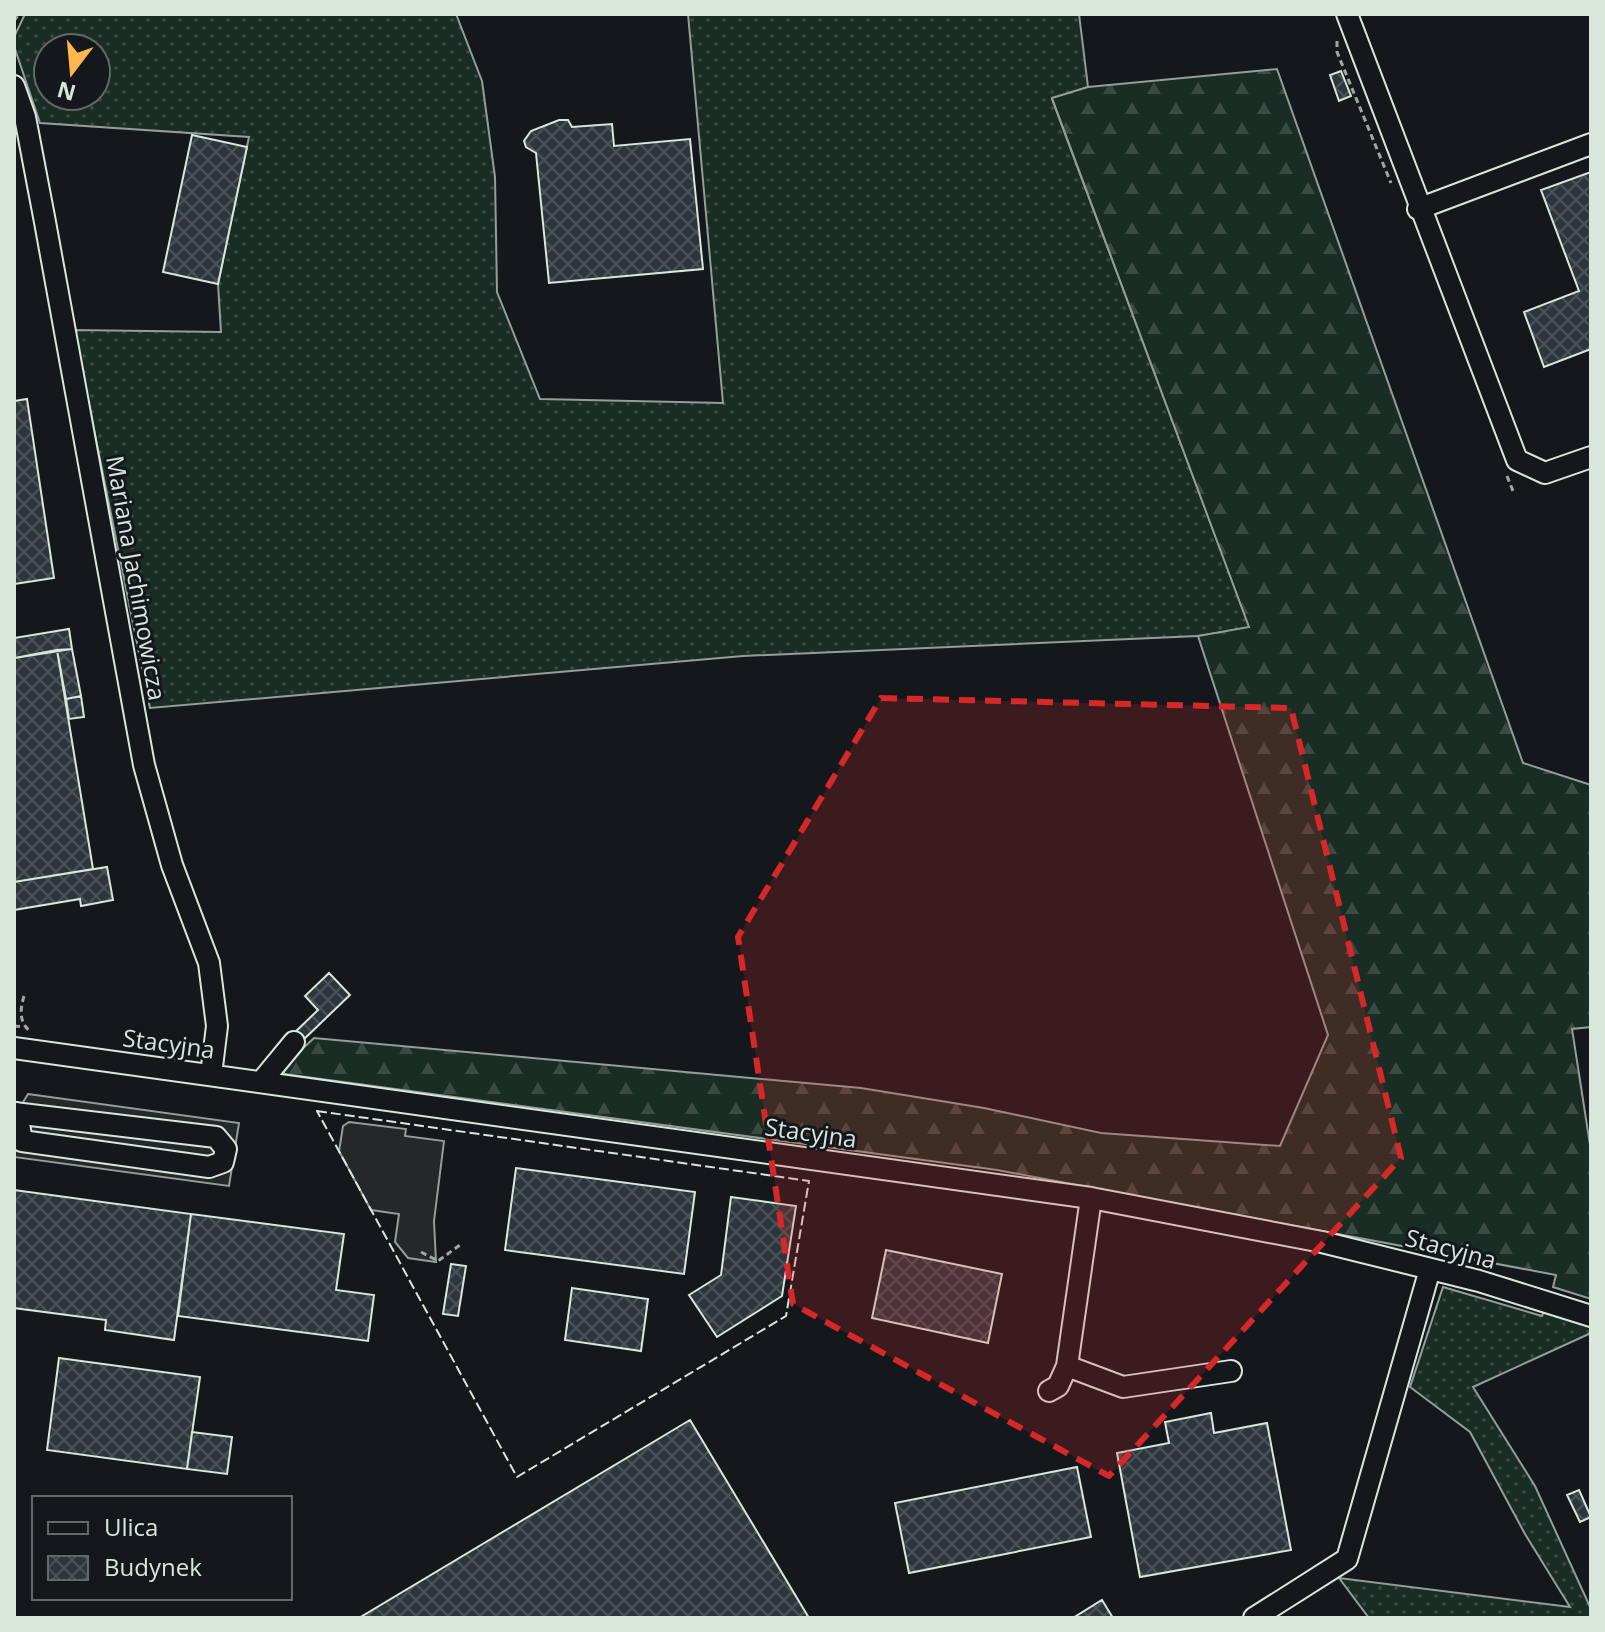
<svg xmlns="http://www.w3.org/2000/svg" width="1605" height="1632" font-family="'Open Sans',sans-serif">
<defs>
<pattern id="grass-dots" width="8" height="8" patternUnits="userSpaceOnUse" patternTransform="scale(2)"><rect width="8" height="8" fill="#1a2d24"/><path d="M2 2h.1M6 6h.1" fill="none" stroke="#3b4b43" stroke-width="1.8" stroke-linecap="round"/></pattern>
<pattern id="forest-firs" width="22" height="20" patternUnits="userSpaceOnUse" patternTransform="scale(2)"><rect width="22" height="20" fill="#1a2d24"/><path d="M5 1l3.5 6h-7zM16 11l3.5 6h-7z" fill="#3b4b43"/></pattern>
<pattern id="building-cross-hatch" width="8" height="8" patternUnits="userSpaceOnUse" patternTransform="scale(2)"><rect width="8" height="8" fill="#2c363c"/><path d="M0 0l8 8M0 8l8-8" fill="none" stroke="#4a5358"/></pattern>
</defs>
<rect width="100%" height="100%" fill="#14181c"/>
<path fill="url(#grass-dots)" stroke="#939e99" stroke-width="2" fill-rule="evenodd" d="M25,14h431l26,67 13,96 2,115 43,107 183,4 -35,-389h391l9,73 -36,12 198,529 -52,8 -455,20 -593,52 -76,-378 147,2 -3,-48 31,-147 -209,-14 -26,-77v-9zM48,48h48v48h-48z
M1443,1287l99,29 2,-5 47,15v7l-118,54 62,99 56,123v9h-222l-30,-40 231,29 -45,-73 -55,-102 -60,-45z"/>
<path fill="url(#forest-firs)" stroke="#939e99" stroke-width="2" d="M1277,69l246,694 68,22v242l-19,2 19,122v148l-38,-12 3,-12 -559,-105 -713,-96v-8l30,-28 547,50 123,20 117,25 179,13 48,-111 -130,-399 51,-9 -197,-529 36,-11z"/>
<path fill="#24282b" stroke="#939e99" stroke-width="2" d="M28,1094l211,29 -10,63 -215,-29v-40z
M349,1122l57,7 -1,7 39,5 -10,80 2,41 -28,-4 -13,-16 4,-28 -28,-4 -32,-59 4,-25z"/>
<path fill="url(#building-cross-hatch)" stroke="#d8e6dc" stroke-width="2" d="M1341,71l10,25 -12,5 -9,-26z
M559,120h9l4,7 40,-3 2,22 76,-7 13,130 -154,14 -13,-130 -10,-6 -2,-6 7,-10z
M192,135l55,12 -29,137 -55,-12z
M1591,172v177l-47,18 -20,-55 55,-21 -38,-101z
M27,399l27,179 -40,6v-183z
M69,629l3,20 -58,9v-20z
M72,649l9,47 -15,3 -9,-49z
M57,650l36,219 -79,13v-224z
M81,696l3,21 -15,2 -3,-20z
M107,867l6,33 -32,6 -1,-7 -66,11v-28z
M329,973l21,22 -49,47 -8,-8 25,-24 -13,-14z
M516,1168l179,24 -11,82 -179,-24z
M14,1190l177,24 -17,126 -69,-10 1,-10 -92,-12z
M731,1197l65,9 -14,90 -65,41 -28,-42 32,-20z
M191,1214l153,20 -8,56 38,5 -6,46 -190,-25z
M886,1250l116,24 -14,69 -116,-25z
M451,1264l15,2 -8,50 -15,-2z
M572,1288l76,11 -7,52 -76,-11z
M59,1358l141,19 -13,92 -140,-19z
M1211,1413l3,20 53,-10 24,127 -151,27 -23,-124 52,-10 -4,-21z
M690,1420l119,198h-450z
M192,1432l40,5 -5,37 -40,-5z
M1077,1467l14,70 -182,36 -14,-70z
M1579,1490l12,27 -11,5 -13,-27z
M1102,1600l11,18h-40z"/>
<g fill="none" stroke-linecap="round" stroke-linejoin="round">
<g stroke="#d8e6dc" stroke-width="24">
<path id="minor" d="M1347,14l170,446 28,13 46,-16
M14,86l11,31 20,105 99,543 28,100 37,98 8,63 -6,49
M1418,209l173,-65
M14,1048l1077,150 231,44 157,39 112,35
M261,1082l33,-40
M14,1113l202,24 10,12 -3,13 -14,5 -187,-26 -5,-28
M1091,1198l-24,168 56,21 108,-16
M1049,1391l9,-5 9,-20
M1254,1618l93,-59 83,-290"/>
</g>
<path stroke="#9da8a2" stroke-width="3" stroke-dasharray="6 4" stroke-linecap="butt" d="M14,21l5,-7
M1337,41v11l54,131
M1507,476l6,15
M24,996c-4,13 -5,27 6,35
M14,1026l10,1
M183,1053l13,-9
M421,1252l17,9 22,-16"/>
<use href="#minor" stroke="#14181c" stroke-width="20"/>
<path stroke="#d8e6dc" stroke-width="2" stroke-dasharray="10 4" stroke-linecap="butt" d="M317,1111l492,70 -23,135 -269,161z"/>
</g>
<path fill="#d62828" fill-opacity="0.2" stroke="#d62828" stroke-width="6" stroke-dasharray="16 10" stroke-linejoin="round" d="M881,698l410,10 110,450 -292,318 -316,-172 -55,-367z"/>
<g text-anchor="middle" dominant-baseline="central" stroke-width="6" stroke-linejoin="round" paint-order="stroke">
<g font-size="24" fill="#d8e6dc" stroke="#14181c">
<text transform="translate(137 578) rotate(80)">Mariana Jachimowicza</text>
<text transform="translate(169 1043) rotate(8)">Stacyjna</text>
<text transform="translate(811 1132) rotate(8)">Stacyjna</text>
<text transform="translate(1451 1248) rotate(15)">Stacyjna</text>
</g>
</g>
<rect width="1605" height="1632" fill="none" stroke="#d8e6dc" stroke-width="32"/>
<rect x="32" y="1496" width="260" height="104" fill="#14181c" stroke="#626a69" stroke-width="2"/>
<rect x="48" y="1522" width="40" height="12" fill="#14181c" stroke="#626a69" stroke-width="2"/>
<text x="104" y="1536" font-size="24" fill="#d8e6dc">Ulica</text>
<rect x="48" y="1556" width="40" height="24" fill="url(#building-cross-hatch)" stroke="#626a69" stroke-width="2"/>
<text x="104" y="1576" font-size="24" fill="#d8e6dc">Budynek</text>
<g transform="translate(72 72) rotate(196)"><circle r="38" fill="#14181c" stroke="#626a69" stroke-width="2"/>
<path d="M0-6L14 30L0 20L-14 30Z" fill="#ffb74d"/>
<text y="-12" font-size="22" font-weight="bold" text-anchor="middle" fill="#d8e6dc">N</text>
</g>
</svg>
